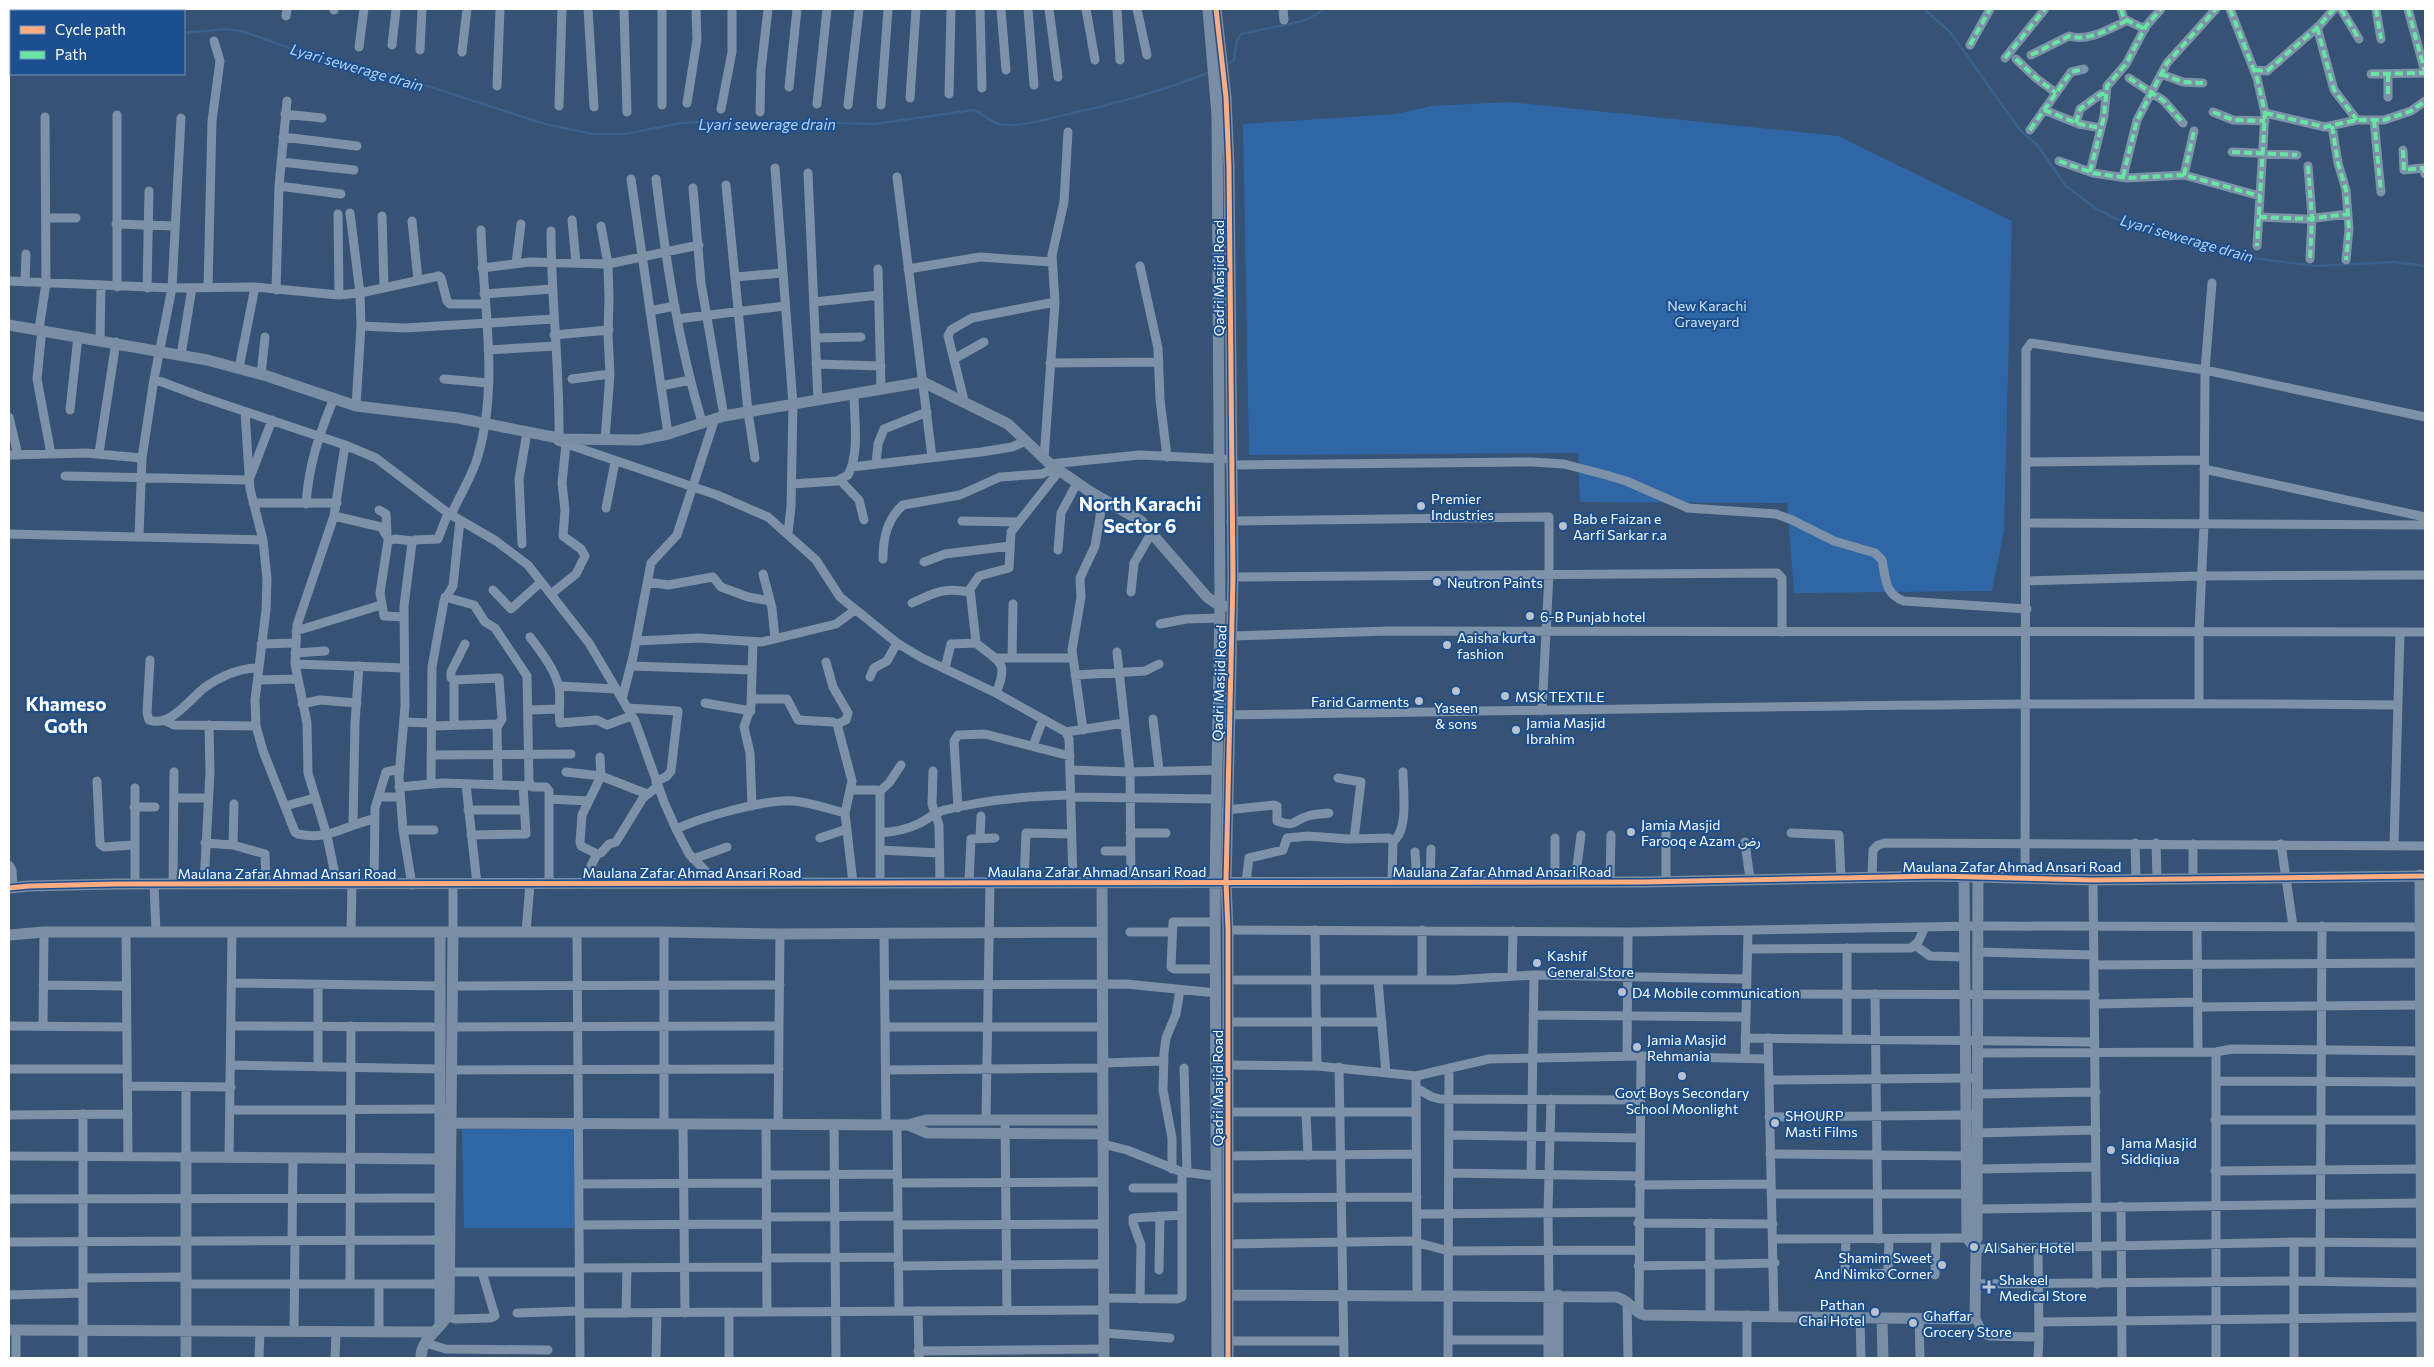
<svg xmlns="http://www.w3.org/2000/svg" width="2434" height="1367" font-family="Commissioner,'Noto Sans Arabic',sans-serif">
<rect width="100%" height="100%" fill="#365274"/>
<path fill="#2f66a5" d="M1509,102l329,34 174,85 -8,310 -12,60 -198,2 -7,-90 -207,-1 -2,-49 -329,2 -6,-331 153,-10 35,-8z
M462,1129h112v99h-110z"/>
<g fill="none" stroke-linecap="round" stroke-linejoin="round">
<path stroke="#3b618d" stroke-width="2.5" d="M1924,9l26,23 70,98 17,15 29,41 29,22 32,16 117,33 72,9 78,-4 31,4
M184,33l42,-4 16,2 67,24 78,18 158,51 48,10h32l56,-11 19,-1 28,3 65,-3 82,2 98,-14c10,2 16,12 26,14 16,4 45,-4 61,-8 51,-11 101,-24 150,-44
M9,63h2
M1227,65l7,-5 3,-19 4,-7 62,-13 23,-12"/>
<path stroke="#7d92a8" stroke-width="9" d="M588,9l6,98
M624,9l3,103
M662,9v96
M980,9l2,79
M1001,9l5,61
M1028,9l6,76
M1049,9l9,68
M1086,9l9,51
M1117,9l3,51
M1137,9l10,46
M1283,9l1,11
M2121,9l3,10 21,10
M2230,9l27,69 8,35 -8,133
M2341,9l18,30
M2376,9l5,30
M2408,9l17,63
M334,10v-1
M286,16l1,-7
M2317,27l17,63 23,30
M392,45l4,-36
M1970,45l20,-36
M359,47l5,-38
M420,50l2,-41
M462,52l5,-43
M2031,55l38,-19c19,6 40,-7 57,-15
M2005,58l40,-49
M2016,59l20,19 20,15
M2255,70l12,1 52,-45 15,-17
M2161,74l22,8 20,1
M2371,74l54,-1
M2388,74v23
M2129,78l35,23 19,22
M497,86l3,-77
M789,87l8,-78
M949,94l2,-85
M910,98l6,-89
M687,103l10,-63 -1,-31
M817,104l10,-95
M848,105l11,-96
M881,105l7,-96
M559,106l3,-97
M721,109l11,-57v-43
M2044,110l35,14 22,4
M760,112l1,-42 7,-61
M2213,112l20,8 32,1
M2265,113l60,14 32,-7h27l27,-9 14,-10
M285,114l37,4
M117,115v172
M2374,120l7,72
M2076,123l4,-14 21,-15h4
M2332,126l6,37 8,27 3,39 -3,31
M2030,130l41,-58 13,-3
M283,137l74,9
M2403,150l1,20 19,-2 2,6
M2232,152l65,3
M2059,161l34,12 34,5 57,-3 76,21
M281,162l73,8
M2308,166l4,51 -2,42
M775,168l18,236 -2,103 -3,26
M2090,172l14,-56 3,-30 19,-22 20,-38 15,-17
M808,173l10,227
M2184,175l10,-44
M897,177l35,280
M2123,177l14,-57 30,-57 49,-54
M631,179l37,255
M656,179c10,82 22,163 46,243
M726,185l22,227 7,46
M279,186l62,8
M693,188l8,95 23,133
M350,213l10,80 1,33 -5,80
M338,214l1,81
M382,216l2,72
M2259,217l48,2 41,-5
M46,218h30
M572,220l4,43
M412,221l6,59
M116,224l59,2
M601,226l7,38 1,35 -1,36 2,39 -5,66
M551,231c0,69 9,138 8,207
M516,263l5,-39
M1140,266l18,82 2,51 7,58
M482,268l48,-6 78,2 91,-19
M878,269l3,120
M908,269l72,-12 72,5
M736,277l46,-4
M9,281l163,7 83,-1 84,8 21,-2 79,-17 2,2 6,23 3,3h35
M25,282l1,-28
M147,288l2,-97
M208,288l4,-167 8,-60 -6,-20
M276,290l3,-104 8,-85
M484,294l68,-5
M814,302l65,-7
M650,311l25,-5
M677,319l108,-13
M361,326l44,2 149,-9
M39,329l7,-46 -1,-166
M42,329l-5,50 14,75
M554,335l55,-5
M815,338l46,-1
M100,340l1,-54
M488,350l67,-4
M181,355l11,-67
M954,359l30,-17
M1050,363l109,-1
M816,364l65,2
M239,368l16,-81
M261,375l4,-38
M154,379l48,18 143,48 31,13 72,55 48,28 32,24 61,78 46,78 29,81 12,27 13,25 29,30
M444,379l45,4
M572,379l38,-5
M661,386l29,-6
M964,400l-16,-64 3,-6 21,-12 83,-16
M70,410l8,-74
M245,412l5,77 13,51 4,39 -1,31 -11,90 1,26 7,25 32,81 3,2c30,7 48,-9 76,-15
M9,417l9,38
M558,441l159,54 51,22 48,43 24,37 57,46 25,15 74,35 70,39 3,7 4,143
M99,453l17,-111
M9,455l77,-2 56,5
M1044,459l11,-157 -3,-47 12,-53 4,-70
M2027,462l177,-2
M876,464l2,-20 6,-15 43,-17
M1050,464l90,-9 84,4
M1231,465l301,-3 32,2 42,11 20,6 62,27 88,6 16,6 42,21 41,12 7,7c4,18 2,34 22,41l123,8
M852,467l129,-15 31,-5 14,-6
M2204,469l221,48
M65,476l184,4 23,-60
M840,480l19,20 5,20
M792,484l45,-3 11,-6c12,-22 6,-57 6,-81
M253,503h84
M306,504c3,-41 13,-69 28,-106
M606,508l9,-46
M379,510l7,4 1,19
M451,515c8,-18 20,-37 26,-56 23,-74 6,-153 4,-229
M334,516l47,11 8,13
M962,521l57,1
M1231,521l318,-4v57l-7,137
M2027,523l398,2
M9,534l254,6
M139,536l3,-78 12,-79 18,-91 9,-170
M522,544l-3,-65 8,-47
M1058,550l3,-37 16,-30
M883,559c0,-21 4,-40 20,-54l57,-10 40,-18 42,-3 13,-6
M924,562l21,-8 65,-8
M763,574l9,34 3,31
M1233,577l544,-4 5,5v54
M2027,581l174,-5 224,-1
M648,582l20,3 45,-8 8,10 27,10 22,4
M493,590l18,19 30,-27
M1131,592l3,-29 18,-31
M551,594l25,-20 9,-18 -4,-7 -18,-13 2,-26 -3,-27 4,-39
M445,597l29,8 11,17 10,6 32,48 2,106 4,5h13l3,4v93
M912,603c22,-10 32,-16 57,-11
M404,617l-20,-1 -4,-23 8,-52 7,-2 18,2
M1160,624l26,-5 34,-1
M296,631l85,-26
M1232,636l157,-5 1036,1
M530,637c11,15 25,32 29,51 2,11 -1,24 1,35l37,-3 10,5 24,-9
M637,641l61,-3 64,4 74,-18 19,-14
M261,644l34,-1
M1117,652l13,120 1,110
M295,653l30,-2
M998,658h74
M1012,658l1,-54
M150,660l-3,53 2,7c21,8 41,-21 55,-32 17,-12 35,-20 55,-20
M826,662l7,25 15,26 -2,7 -9,4
M295,664l110,4
M631,666l121,4
M945,668l6,-24 25,-1
M1075,675l70,-4 14,-7
M870,677l4,-9 13,-7 10,-18
M258,680l38,-1
M454,680l-3,-2v-6l14,-28
M559,686l57,3
M996,693c14,-33 2,-31 -20,-50l-6,-54 9,-13 30,-8 2,-36 48,-61
M622,699l11,-42 18,-94 26,-28 38,-117
M752,699h35l11,21 35,2 4,2 15,57 -7,32 8,70
M2199,702v-70l5,-107 1,-155 7,-87
M705,703l46,8
M302,704l18,-4 37,3
M627,708l51,3 -7,60 -4,5 -11,6
M529,710l30,-1
M1223,715c392,-5 784,-15 1175,-10
M1153,719l6,51
M163,720l11,5 82,1
M404,722l27,1
M454,725v-45l45,-2 3,41 -5,8 1,58
M431,726l68,-2
M1083,730l-11,-80 9,-53 -1,-19 15,-32 8,-47
M1066,732l58,-9
M1033,746l10,-27
M431,755l140,-1
M600,757l1,19 -19,39 -2,27 1,4 16,8 4,-1 8,-9 7,-2 27,-44 15,-12
M1071,770l59,2 87,-2
M933,771l-1,33 7,21 1,57
M566,772l35,4 46,18
M1338,778l23,4 -7,57
M97,781l3,63 4,3 29,-2
M431,783l1,-116 12,-66 9,-15 7,-66
M466,784l11,100
M399,787l44,-4 88,3
M135,788v96
M852,790h25l3,4v89
M879,792l10,-9 12,-18
M379,797h21
M1071,797l146,2
M174,798h33
M549,799l39,2
M285,806l30,-8
M752,806l-2,-53 -6,-26 7,-21 2,-64
M134,807h21
M958,808l-4,-67 4,-6 27,-1 85,22
M468,810h56
M1226,810l48,-5 3,1v15c20,7 16,-1 31,-5 6,-2 14,-2 21,-3
M353,825l2,-102 4,-57
M676,829c26,-12 89,-30 117,-28 17,1 35,8 52,12
M403,830h31
M880,833c13,-1 26,-3 38,-9 9,-4 17,-12 27,-14 42,-11 83,-14 126,-15
M1130,833h36
M1791,833l48,2 2,43
M471,835l55,-1 -3,-48
M820,838l27,-9
M980,838l1,-22
M1393,841c16,-10 10,-52 10,-69
M1745,842l5,37
M205,843l28,2 32,9 1,30
M2135,843l1,35
M2156,843l1,34
M2281,844l12,82
M233,845l1,-41
M2394,845l6,-213
M880,850l59,3
M1105,851h25
M1415,852l2,30
M693,859l34,-12
M9,865l3,5 1,17
M1872,877l1,-27 5,-5 7,-2 540,3
M2025,878l1,-528 5,-7 174,27 220,47
M2193,878v-34
M2093,880l4,404
M1666,881v-48
M969,882l2,-43 24,-1
M1024,882l2,-49 46,1
M1246,882l3,-24 34,-8 4,-12 21,-2 40,3 41,-1 4,3 -1,41
M1430,882l1,-33
M1555,882v-44
M1575,882l6,-47
M1610,882l1,-47
M154,884l2,48
M173,884l1,-112
M204,884l6,-112 -1,-47
M337,884l-10,-48 -19,-63 -1,-50 -12,-59 2,-39 37,-109 11,-71
M374,884l1,-76 11,-36 14,-3
M589,884l1,-16 7,-14
M412,885l-9,-55 -4,-53 6,-71 -1,-100 8,-63 3,-3 23,-1 10,-26
M1215,922h-42l-2,45 3,2h41
M2197,927l1,125
M1228,930l400,2 349,-6 443,1
M1315,930l2,136
M126,932l2,225
M351,932l1,-48
M453,932v-48
M526,932l4,-48
M1130,932h42
M577,933l3,425
M884,933l2,191
M1916,946l14,10 34,1
M1748,949l163,-1 7,-6 7,-15
M1977,952l117,3
M2094,965l326,-2
M1512,976l1,-45
M1228,980h225l81,-5 213,4
M1378,980l8,93
M1422,980v-50
M232,983l208,3
M318,984v83
M43,985l83,1
M885,985l241,-1 90,9
M452,986l328,-1
M1746,994l349,1
M1875,994l3,245
M2095,1004l103,-2
M2198,1007l222,-2
M1533,1015l212,2
M1228,1022h154
M9,1026l118,1
M43,1026l1,-94
M231,1026l209,1
M451,1027l328,-1
M885,1027h218
M1745,1038l350,4
M1768,1038l6,277
M1847,1039v-91
M2216,1052v306
M1977,1053l239,-1 16,-3 193,2
M1627,1056l1,-124
M1745,1058l3,-127
M1103,1063l61,-2
M231,1065l209,4
M1228,1065l89,1 100,10
M1339,1067l5,291
M1184,1068l3,104
M9,1069h118
M451,1070l328,-1
M886,1070l217,-2
M1769,1080l202,-2
M2216,1081l205,1
M127,1086l104,1
M1416,1088l16,9 8,2 200,1
M1977,1094l119,-2
M231,1110l214,-1
M1228,1112h188
M1306,1112l2,44
M9,1115l119,-1
M1769,1117l203,-2
M986,1120l4,-238
M2215,1120h206
M1005,1121l2,190
M664,1124v-192
M683,1124l2,189
M766,1124l1,188
M778,1124l2,-190
M834,1124l2,234
M897,1125l2,186
M1977,1133l119,-3
M1449,1135l191,3
M1103,1144l24,6 55,22 34,4
M1770,1154l201,2
M9,1156l177,1v-70
M1228,1156l188,-2
M229,1158l3,-226
M1172,1169v-31l-9,-48 1,-37 2,-15 10,-24 4,-24
M1977,1169l119,-2
M2215,1171l206,-2
M1449,1173l190,3
M1531,1174l3,-199
M766,1175l131,-1
M897,1183l206,-1
M579,1184l187,-1
M1639,1185l132,-1
M1133,1188h49
M1771,1194h200
M1228,1198l189,-1
M9,1199l430,-1
M2121,1206l1,152
M1977,1209l444,-6
M1417,1214l222,-2
M766,1217l132,-1
M1638,1223l135,1
M1710,1223v93
M579,1225l187,-1
M898,1225l206,-1
M1773,1239l199,-1
M1846,1239l-1,32 4,4 39,-2 1,-34
M292,1241l1,-83
M9,1242l431,-2
M2294,1242v116
M1228,1244l183,-3 38,10 189,-1
M2038,1248l1,89
M1976,1249l318,-7 127,1
M766,1258l132,-1
M898,1266l206,-2
M1638,1266l137,-3
M580,1268l186,-1
M1159,1270l1,-54
M450,1272h130
M1935,1275l1,-36
M83,1278l104,-1
M2320,1281l2,-355
M186,1284h254
M350,1284l1,-258
M379,1284v48
M1977,1284l317,-3 128,2
M9,1295l74,-2
M1417,1295l-1,-219 73,-17 152,-3 127,3
M1549,1295l-1,-83 3,-113
M1104,1298l73,1 5,-2v-125
M1140,1299l1,-54 -8,-22v-5l49,-3
M1627,1302l1,56
M918,1311l1,47
M729,1312v46
M517,1313l63,-2
M580,1313l524,-3
M626,1313l1,-45
M1639,1313l2,-257
M447,1317l8,2 36,-1 4,-2 -13,-44
M1860,1317l1,41
M1975,1317l8,16 6,3 50,1 -1,21
M1919,1318l1,40
M2039,1322l383,-5
M294,1330l1,-89
M1104,1333l66,5
M1449,1340h100
M1228,1341h116
M425,1343l21,6 102,1
M918,1351l186,-2
M16,1358v-28
M83,1358v-244
M259,1358l1,-27
M335,1358l1,-26
M656,1358l1,-45
M1448,1358l1,-290
M1747,1358v-43"/>
<path stroke="#798da4" stroke-width="11" d="M1208,9l9,106 3,491 -5,276 2,476
M1216,9l10,88 3,70 4,410 -7,305 2,48v428
M9,325l198,35 60,16 89,30 102,12 105,21 76,1 29,-6 56,-18 199,-34 85,42 42,40 39,27 52,30 66,76 13,9h5
M2420,875l2,483
M1102,882l2,476
M9,888l20,-2 87,-2 1527,-2 294,-6 156,4 332,-4
M440,932v393
M9,935l35,-3h620l116,2 322,-2
M450,1123l458,2 18,-5h177
M908,1125l19,8 176,1
M1974,1244l3,-6 1,-362
M1228,1295l388,2c12,2 16,14 28,18l325,4 6,-2 1,-68 -9,-11 -3,-362
M1549,1295v63
M1558,1295v63
M1882,1318l1,40
M9,1330l425,2
M186,1358v-201l253,2
M421,1358c-1,-20 22,-29 28,-46l4,-380"/>
<path stroke="#66e7a1" stroke-width="4" stroke-dasharray="8 4" stroke-linecap="butt" d="M2121,9l3,10 21,10
M2230,9l27,69 8,35 -8,133
M2341,9l18,30
M2376,9l5,30
M2408,9l17,63
M2317,27l17,63 23,30
M1970,45l20,-36
M2031,55l38,-19c19,6 40,-7 57,-15
M2005,58l40,-49
M2016,59l20,19 20,15
M2255,70l12,1 52,-45 15,-17
M2161,74l22,8 20,1
M2371,74l54,-1
M2388,74v23
M2129,78l35,23 19,22
M2044,110l35,14 22,4
M2213,112l20,8 32,1
M2265,113l60,14 32,-7h27l27,-9 14,-10
M2374,120l7,72
M2076,123l4,-14 21,-15h4
M2332,126l6,37 8,27 3,39 -3,31
M2030,130l41,-58 13,-3
M2403,150l1,20 19,-2 2,6
M2232,152l65,3
M2059,161l34,12 34,5 57,-3 76,21
M2308,166l4,51 -2,42
M2090,172l14,-56 3,-30 19,-22 20,-38 15,-17
M2184,175l10,-44
M2123,177l14,-57 30,-57 49,-54
M2259,217l48,2 41,-5"/>
<g stroke="#1b4f8f" stroke-width="8">
<path id="cycleway" d="M1216,9l10,88 3,70 4,410 -7,305 2,48v428
M9,888l20,-2 87,-2 1527,-2 294,-6 156,4 332,-4"/>
</g>
<use href="#cycleway" stroke="#ffac80" stroke-width="5"/>
</g>
<g fill="#b9c2ce" stroke="#1b4f8f" stroke-width="2">
<circle cx="1421" cy="506" r="5"/>
<circle cx="1563" cy="526" r="5"/>
<circle cx="1437" cy="582" r="5"/>
<circle cx="1530" cy="616" r="5"/>
<circle cx="1447" cy="645" r="5"/>
<circle cx="1456" cy="691" r="5"/>
<circle cx="1505" cy="696" r="5"/>
<circle cx="1419" cy="701" r="5"/>
<circle cx="1516" cy="730" r="5"/>
<circle cx="1631" cy="832" r="5"/>
<circle cx="1537" cy="963" r="5"/>
<circle cx="1622" cy="992" r="5"/>
<circle cx="1637" cy="1047" r="5"/>
<circle cx="1682" cy="1076" r="5"/>
<circle cx="1775" cy="1123" r="5"/>
<circle cx="2111" cy="1150" r="5"/>
<circle cx="1974" cy="1247" r="5"/>
<circle cx="1942" cy="1265" r="5"/>
<path d="M1986.5 1279.5h5v5h5v5h-5v5h-5v-5h-5v-5h5z"/>
<circle cx="1875" cy="1312" r="5"/>
<circle cx="1913" cy="1323" r="5"/>
</g>
<g text-anchor="middle" dominant-baseline="central" stroke-width="4" stroke-linejoin="round" paint-order="stroke">
<g font-size="14" fill="#fff" stroke="#1b4f8f">
<text transform="translate(1218 278) rotate(-90)">Qadri Masjid Road</text>
<text transform="translate(1219 683) rotate(-88)">Qadri Masjid Road</text>
<text x="2012" y="866">Maulana Zafar Ahmad Ansari Road</text>
<text x="1097" y="871">Maulana Zafar Ahmad Ansari Road</text>
<text x="1502" y="871">Maulana Zafar Ahmad Ansari Road</text>
<text x="692" y="872">Maulana Zafar Ahmad Ansari Road</text>
<text x="287" y="873">Maulana Zafar Ahmad Ansari Road</text>
<text transform="translate(1217 1088) rotate(-90)">Qadri Masjid Road</text>
</g>
<g font-size="14" fill="#cfe3fa" stroke="#1b4f8f">
<text x="1707" y="305">New Karachi<tspan x="1707" dy="16">Graveyard</tspan></text>
</g>
<g font-size="14" fill="#fff" stroke="#1b4f8f" text-anchor="start">
<text x="1431" y="498">Premier<tspan x="1431" dy="16">Industries</tspan></text>
<text x="1573" y="518">Bab e Faizan e<tspan x="1573" dy="16">Aarfi Sarkar r.a</tspan></text>
<text x="1447" y="582">Neutron Paints</text>
<text x="1540" y="616">6-B Punjab hotel</text>
<text x="1457" y="637">Aaisha kurta<tspan x="1457" dy="16">fashion</tspan></text>
<text x="1515" y="696">MSK TEXTILE</text>
<text x="1409" y="701" text-anchor="end">Farid Garments</text>
<text x="1456" y="707" text-anchor="middle">Yaseen<tspan x="1456" dy="16">&amp; sons</tspan></text>
<text x="1526" y="722">Jamia Masjid<tspan x="1526" dy="16">Ibrahim</tspan></text>
<text x="1641" y="824">Jamia Masjid<tspan x="1641" dy="16">Farooq e Azam رض</tspan></text>
<text x="1547" y="955">Kashif<tspan x="1547" dy="16">General Store</tspan></text>
<text x="1632" y="992">D4 Mobile communication</text>
<text x="1647" y="1039">Jamia Masjid<tspan x="1647" dy="16">Rehmania</tspan></text>
<text x="1682" y="1092" text-anchor="middle">Govt Boys Secondary<tspan x="1682" dy="16">School Moonlight</tspan></text>
<text x="1785" y="1115">SHOURP<tspan x="1785" dy="16">Masti Films</tspan></text>
<text x="2121" y="1142">Jama Masjid<tspan x="2121" dy="16">Siddiqiua</tspan></text>
<text x="1984" y="1247">Al Saher Hotel</text>
<text x="1932" y="1257" text-anchor="end">Shamim Sweet<tspan x="1932" dy="16">And Nimko Corner</tspan></text>
<text x="1999" y="1279">Shakeel<tspan x="1999" dy="16">Medical Store</tspan></text>
<text x="1865" y="1304" text-anchor="end">Pathan<tspan x="1865" dy="16">Chai Hotel</tspan></text>
<text x="1923" y="1315">Ghaffar<tspan x="1923" dy="16">Grocery Store</tspan></text>
</g>
<g font-size="15" font-style="italic" fill="#b5d3f5" stroke="#1b4f8f">
<text transform="translate(357 67) rotate(16)">Lyari sewerage drain</text>
<text x="767" y="124">Lyari sewerage drain</text>
<text transform="translate(2187 238) rotate(16)">Lyari sewerage drain</text>
</g>
<g font-size="19" font-weight="bold" fill="#fff" stroke="#1b4f8f">
<text x="1140" y="503">North Karachi<tspan x="1140" dy="22">Sector 6</tspan></text>
<text x="66" y="703">Khameso<tspan x="66" dy="22">Goth</tspan></text>
</g>
</g>
<rect width="2434" height="1367" fill="none" stroke="#ffffff" stroke-width="20"/>
<rect x="10" y="10" width="175" height="65" fill="#1b4f8f" stroke="#7695bc"/>
<rect x="20" y="26" width="25" height="8" fill="#ffac80" stroke="#7695bc"/>
<text x="55" y="35" font-size="15" fill="#ffffff">Cycle path</text>
<rect x="20" y="51" width="25" height="8" fill="#66e7a1" stroke="#7695bc"/>
<text x="55" y="60" font-size="15" fill="#ffffff">Path</text>
</svg>
